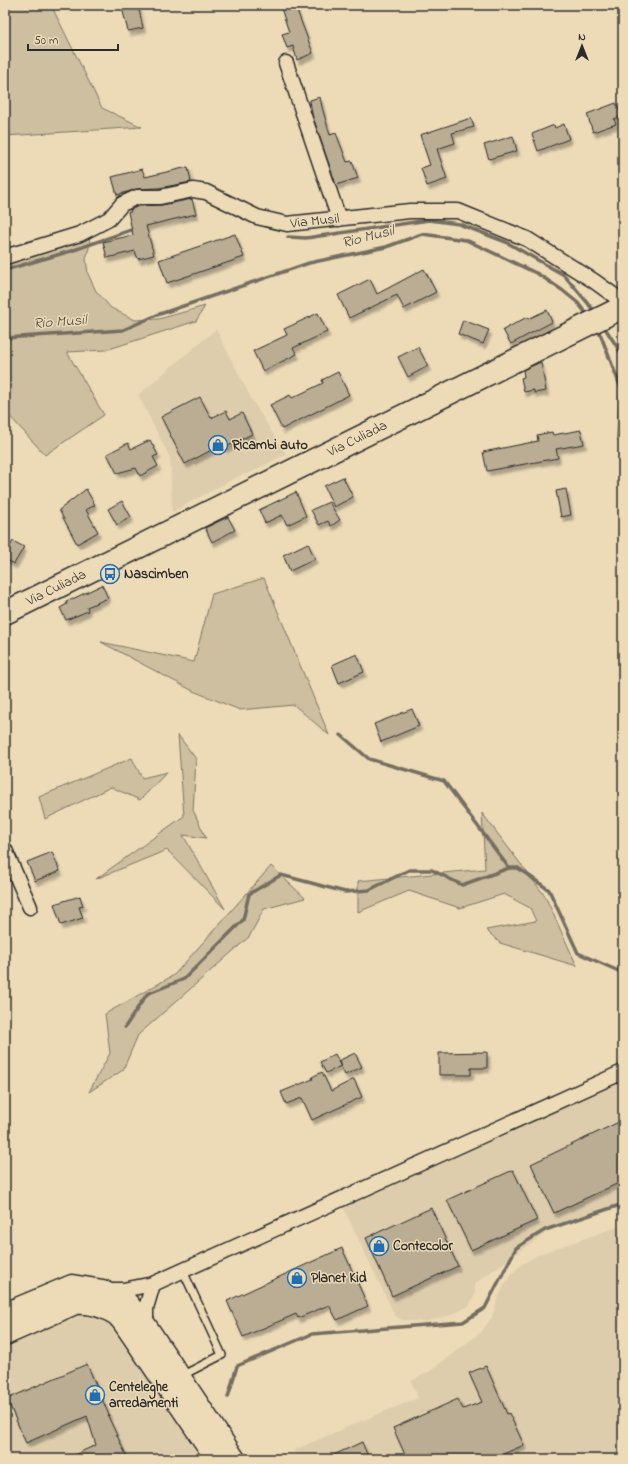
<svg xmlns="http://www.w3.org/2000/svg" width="628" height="1464" font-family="'Indie Flower',sans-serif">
<defs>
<filter id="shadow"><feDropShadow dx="2.5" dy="4.5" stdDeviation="1" flood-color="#0004"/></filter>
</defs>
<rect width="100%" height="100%" fill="#eddbb8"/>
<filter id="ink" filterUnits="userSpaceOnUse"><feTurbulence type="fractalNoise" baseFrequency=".025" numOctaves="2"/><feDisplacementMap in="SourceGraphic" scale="8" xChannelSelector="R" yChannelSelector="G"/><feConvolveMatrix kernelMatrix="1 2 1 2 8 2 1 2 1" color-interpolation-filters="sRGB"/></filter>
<g filter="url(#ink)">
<path fill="#decdad" d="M216,329l36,71 34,54 -36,19 -11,3 -67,36 -2,-54 -32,-63z
M623,1053v152l-71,24 -77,54v11l-6,12 -18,9 -28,7 -21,-2 -7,-4 -55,-115 227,-103 -4,-8 52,-22z
M623,1225v230l-11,4h-319l4,-1 -3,-8 74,-32 50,-20 -7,-17 19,-10 51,-39 11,-15 5,-17 7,-14 7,-11 11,-11 20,-11z
M70,1309l36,9 9,10 51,72 30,52 -9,7h-182v-120z"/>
<path fill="#cebfa0" stroke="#7c7566" d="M5,5h46l51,103 40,19 -137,9z
M90,233l-1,15 -3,11 2,15 8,17 15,17 24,12 24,-1 46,-13 -9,15 -90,29 -39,2 37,63 -59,40 -40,-44v-151z
M264,578l65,157 -35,-30 -54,5 -47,-19 -92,-49 93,20 18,-68z
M178,735l18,24 -3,51 13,28 -23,-3 42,74 -58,-59 -71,29 88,-63z
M132,758l10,20 25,-6 -27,28 -29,-13 -66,32 -6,-22z
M482,813l63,83 32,70 -77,-23 -14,-13 50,-9 -6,-13 -26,-14 -44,14 -51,-17 -51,21v-31l127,-12z
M271,866l34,32 -41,11 -15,28 -111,98 -15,35 -34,22 21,-39 -5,-39 69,-39z"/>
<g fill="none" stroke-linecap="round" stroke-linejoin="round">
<path stroke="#756e60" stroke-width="3.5" d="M288,237l18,1 123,-18 30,4 47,18 58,33 23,27 8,11
M5,270l66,-19 63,-22
M603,325l20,31
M596,328l5,8 20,52 -3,50 5,5
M5,338l118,-8 34,-15 152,-52 77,-16 36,-13 44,6 72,34 24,16 16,13 10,13
M341,735l28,24 75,22 65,87
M125,1027l22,-33 37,-15 59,-59 6,-26 32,-19 64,17 24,-2 40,-20h23l30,15 47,-17h9l31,22 29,63 45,20
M228,1397l9,-31 75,-32 151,-12 22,-14 31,-60 29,-18 78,-26"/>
</g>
<path fill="#baad93" stroke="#2b2b2b" filter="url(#shadow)" d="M134,5h4l5,23 -15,3 -6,-23z
M289,5h6l18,48 -16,7 -4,-14 -6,2 -5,-14 7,-2 -8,-24z
M320,97l2,10 8,28 6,-2 11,29 5,-1 6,17 -22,7 -24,-71 -2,-14z
M616,103l6,13 -8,3 2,5 -23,8 -6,-18z
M471,118l3,9 -22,6 3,10 -18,6 10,30 -20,7 -6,-18 9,-3 -10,-30z
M564,124l5,15 -31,12 -6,-17 22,-9 1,3z
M513,136l4,15 -28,8 -5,-14z
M188,167l3,15 -32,6 -22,1 -20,6 -5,-18 30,-8 3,8z
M192,199l4,15 -50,12 8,29 -16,4 -3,-8 -28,7 -4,-16 30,-7 -5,-23h3l-1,-2 9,-4 23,-1z
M235,234l9,23 -77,26 -8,-23z
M424,269l12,23 -32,17 -7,-14 -48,23 -11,-23 32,-16 7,15z
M547,310l5,12 -41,22 -8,-14 24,-13 1,2z
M318,313l9,19 -34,16 4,6 -34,17 -10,-20 34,-16 -3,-6z
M463,320l26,10 -6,14 -25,-10z
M418,347l10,19 -20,11 -10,-20z
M541,362l5,29 -12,2v-3l-10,2 -3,-14 3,-1 -1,-7z
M338,372l11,23 -67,34 -12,-24 20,-10 2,3 31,-15 -1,-3z
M200,397l11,21 15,-7 4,8 12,-6 10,21 -28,14 -1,-4 -38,20 -24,-47z
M581,430l3,14 -28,5 2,9 -71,13 -4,-19 55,-11 -1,-6 15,-3 1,3z
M150,440l8,15 -5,2 5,9 -18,10 -4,-8 -19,5 -10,-19 21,-11 3,6z
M343,477l10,20 -19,10 -10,-21z
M86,489l9,16 -9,5 12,22 -21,12 -18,-34z
M566,489l5,26 -10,2 -5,-26z
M296,492l10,24 -19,9 -5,-10 -17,8 -6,-13z
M122,501l9,16 -14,8 -9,-16z
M329,502l11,18 -9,6 -3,-5 -9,4 -8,-15z
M228,517l7,13 -23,12 -7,-14z
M13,541l11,6 -10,17 -9,-5v-4z
M308,543l7,16 -25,12 -7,-16z
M102,585l6,13 -21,9 1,4 -22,9 -6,-12 7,-4 -1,-2z
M357,654l7,18 -25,11 -7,-18z
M412,709l7,17 -38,16 -7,-18z
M52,852l8,19 -25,10 -8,-19z
M80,896l3,10 -4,1 4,11 -22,7 -7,-21z
M487,1052v16h-16v7h-32v-22z
M355,1053l7,14 -17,8 -7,-14z
M335,1054l6,12 -15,7 -6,-11z
M322,1072l9,19 23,-12 8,18 -50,23 -10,-22 -16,6 -5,-12 32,-13 -1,-2z
M623,1120v61l-69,32 -23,-49z
M513,1170l24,50 -66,30 -24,-50z
M431,1208l27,58 -66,30 -26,-58z
M342,1248l26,58 -31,14 -8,-15 -31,13 -2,-4 -53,23 -16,-36z
M87,1364l22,51 -1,1 20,43h-63l31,-14 -9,-29 -61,27 -19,-44z
M486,1366l21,48 2,-1 15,32 -32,14h-85l-14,-31 65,-29 5,10 19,-7 -13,-29z
M362,1442l7,17h-44z"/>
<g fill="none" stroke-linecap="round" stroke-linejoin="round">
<g stroke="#2b2b2b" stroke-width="10">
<path id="lane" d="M181,1376l41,-21 -39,-84"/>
</g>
<g stroke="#2b2b2b" stroke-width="17">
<g id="street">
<path d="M286,63l53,156"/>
<path id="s1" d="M5,257l75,-23 29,-15 13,-15 15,-7h23l33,-7 13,2 51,25 30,7 123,-13h48l69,28 67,42 29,21"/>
<path d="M5,850l25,57"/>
<path d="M153,1284l470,-212"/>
<path d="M106,1290h17l30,-6 -7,24v17"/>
</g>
</g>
<g stroke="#2b2b2b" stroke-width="23">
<path id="secondary" d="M5,1313l67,-28 31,5 25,13 18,22 89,134
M5,1335l70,-31c12,-1 26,2 38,9 4,2 8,7 11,11l92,135"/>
</g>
<g stroke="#2b2b2b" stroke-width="25">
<g id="primary">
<path id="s2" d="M5,613l618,-306"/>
</g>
</g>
<use href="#lane" stroke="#eddbb8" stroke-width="7"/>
<use href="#street" stroke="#eddbb8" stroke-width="14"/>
<use href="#secondary" stroke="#eddbb8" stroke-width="20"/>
<use href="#primary" stroke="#eddbb8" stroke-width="22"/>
</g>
</g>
<defs>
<g id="shop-ring" transform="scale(1)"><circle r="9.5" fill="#eddbb8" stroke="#1f6fb2" stroke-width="1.5"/><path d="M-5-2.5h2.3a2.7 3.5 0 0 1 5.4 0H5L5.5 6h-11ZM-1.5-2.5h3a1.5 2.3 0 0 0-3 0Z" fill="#1f6fb2"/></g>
<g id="bus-ring" transform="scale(1)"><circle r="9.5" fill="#eddbb8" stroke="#1f6fb2" stroke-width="1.5"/><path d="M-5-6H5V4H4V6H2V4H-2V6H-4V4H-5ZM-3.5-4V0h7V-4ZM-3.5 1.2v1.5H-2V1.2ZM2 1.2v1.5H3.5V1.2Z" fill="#1f6fb2"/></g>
</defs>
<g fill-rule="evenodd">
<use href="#shop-ring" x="218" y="445"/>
<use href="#bus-ring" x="110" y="574"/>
<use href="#shop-ring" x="379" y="1246"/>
<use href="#shop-ring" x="297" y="1278"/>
<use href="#shop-ring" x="95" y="1395"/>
</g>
<g text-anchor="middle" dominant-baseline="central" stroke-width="3" stroke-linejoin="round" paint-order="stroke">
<g font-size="14" fill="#2b2b2b" stroke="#eddbb8">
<text stroke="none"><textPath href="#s1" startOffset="333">Via Musil</textPath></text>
<text stroke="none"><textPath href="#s2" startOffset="393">Via Culiada</textPath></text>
<text stroke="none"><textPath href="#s2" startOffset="57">Via Culiada</textPath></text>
</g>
<g font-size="14" font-weight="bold" fill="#2b2b2b" stroke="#eddbb8" text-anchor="start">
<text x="232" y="445">Ricambi auto</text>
<text x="124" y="574">Nascimben</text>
<text x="393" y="1246">Contecolor</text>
<text x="311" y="1278">Planet Kid</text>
<text x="109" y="1387">Centeleghe<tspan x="109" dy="16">arredamenti</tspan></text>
</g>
<g font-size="15" font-style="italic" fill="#4a4741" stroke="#eddbb8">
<text transform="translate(368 237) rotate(-14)">Rio Musil</text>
<text transform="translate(60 322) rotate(-4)">Rio Musil</text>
</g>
</g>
<rect width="628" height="1464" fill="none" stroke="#eddbb8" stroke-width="20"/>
<rect x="10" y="10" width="608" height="1444" fill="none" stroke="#2b2b2b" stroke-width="1.5" filter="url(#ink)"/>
<g transform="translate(582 46)" stroke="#eddbb8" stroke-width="3" paint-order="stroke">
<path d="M0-3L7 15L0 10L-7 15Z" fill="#2b2b2b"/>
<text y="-6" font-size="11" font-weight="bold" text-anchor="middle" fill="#2b2b2b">N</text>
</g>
<path d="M28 44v6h90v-6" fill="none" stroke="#2b2b2b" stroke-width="2"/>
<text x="34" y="44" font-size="12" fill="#2b2b2b" stroke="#eddbb8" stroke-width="3" paint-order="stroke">50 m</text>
</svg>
